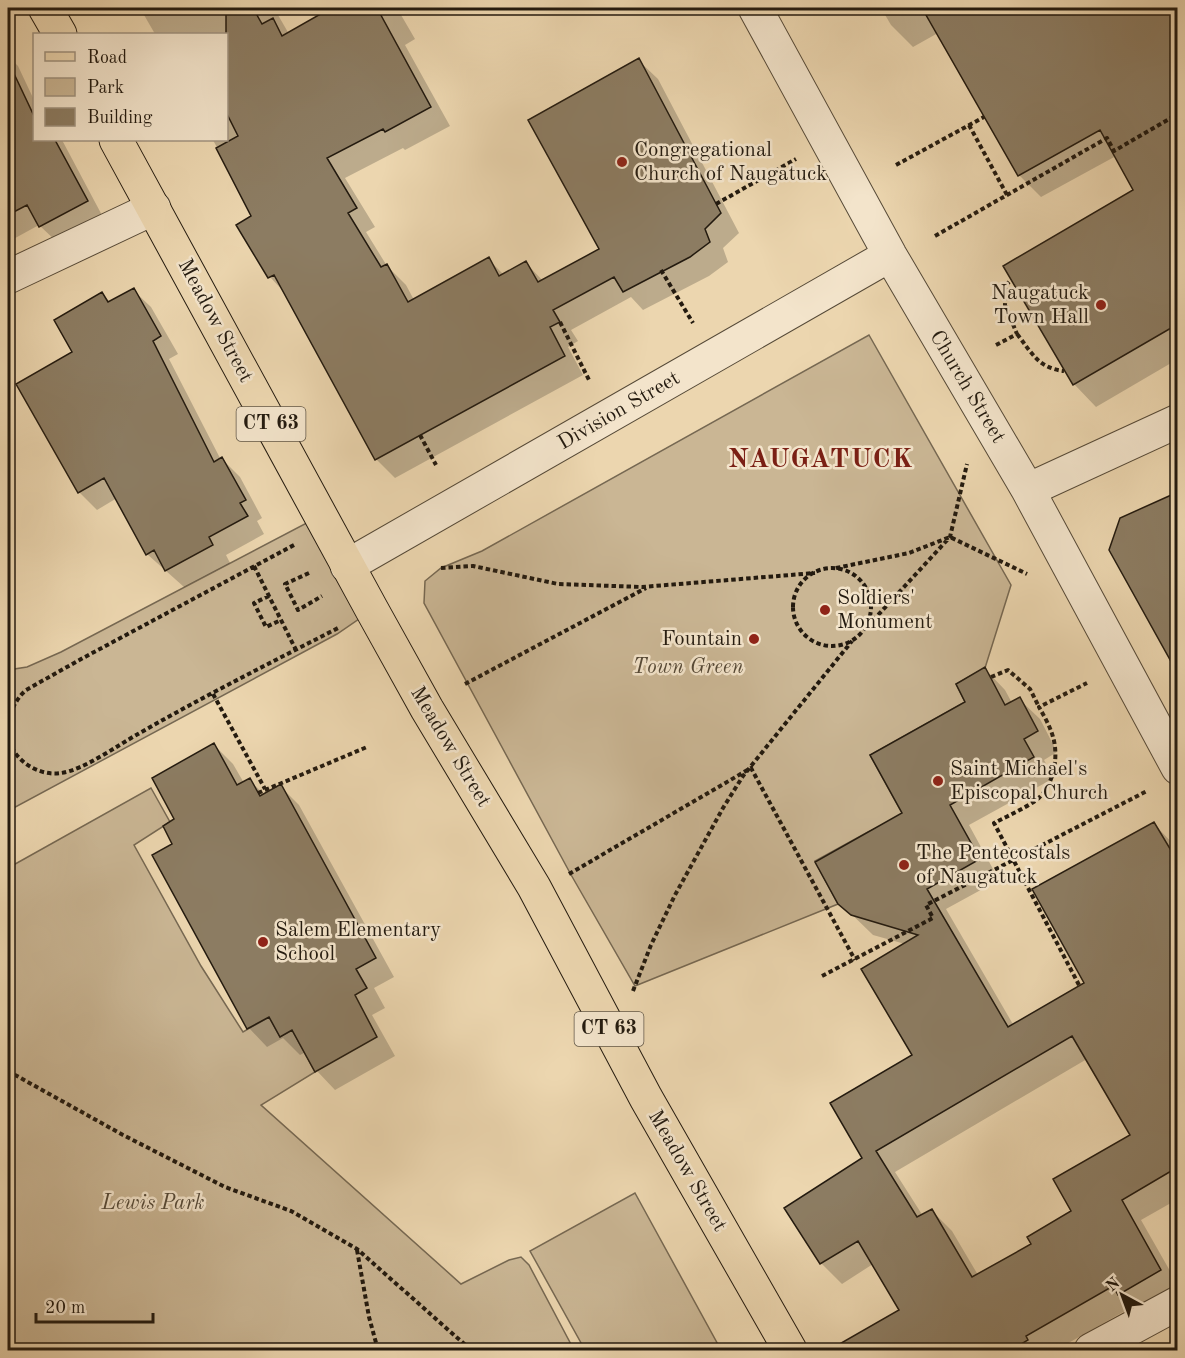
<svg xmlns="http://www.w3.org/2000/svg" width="1185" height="1358" font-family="'Old Standard TT',serif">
<rect width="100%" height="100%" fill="#ecd6af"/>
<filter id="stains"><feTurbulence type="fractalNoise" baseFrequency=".00333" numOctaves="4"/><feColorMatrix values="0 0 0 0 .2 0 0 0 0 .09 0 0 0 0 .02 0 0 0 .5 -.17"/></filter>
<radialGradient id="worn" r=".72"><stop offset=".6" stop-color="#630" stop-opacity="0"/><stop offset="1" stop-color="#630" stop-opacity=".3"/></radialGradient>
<path fill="#cab694" stroke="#766852" stroke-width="1.5" d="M869,335l142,250 -26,83 -29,16 9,18 -95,53 33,60 -35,17 -53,29 23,43 -203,82 -65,-113 -146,-270 1,-22 16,-13 41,-17z
M320,516l52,94 -35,24 -329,177v-141l19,-3 34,-15z
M151,788l19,34 -36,23 67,121 42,66 26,-15 11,20 12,-7 23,42 -54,33 200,179 48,-24 12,-3 8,8 45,85h-566v-482z
M635,1193l86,157h-136l-55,-99z"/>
<path fill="#0003" fill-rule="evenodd" d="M140,8h134l15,26 45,-26h63l18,31 -10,6 45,81 -45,24 -2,-2 -58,30 30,49 -9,5 21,34 19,19 8,15 74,-41 16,16 22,-12 17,18 58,-32 37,-189 20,19 81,154 -16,15 5,14 -19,14 -66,34 -12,-13 -60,33 7,11 -10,6 15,28 -188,103 -19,-19 -91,-166 -15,-16 -32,-52 15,-9 -40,-76h13v-106h-71z
M881,8h297v351l-82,48 -22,-23 61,-193 -19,-35 -75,41 -22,-22 -81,-142 -25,14 -22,-22z
M8,56l10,10 16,34v40h28l42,79 -46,24 -19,-18 -31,17z
M133,290l18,17 27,47 -9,5 52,101 1,-1 18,18 22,41 -5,3 7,13 -38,21 4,8 -46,24 -37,-33 -30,-56 -20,12 -18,-18 -5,-139 28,-59 9,9z
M985,669l20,21 7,13 7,-4 21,20 17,33 -13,8 10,18 -85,47 30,55 -53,29 68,117 72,-43 68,-159 24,25v350l-37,21 37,65v8l-39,21 -7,-7 -76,43h-187l-9,-16 41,-23 -28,-47 -31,20 -21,-21 -35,-55 78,-49 50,-103 -9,-112 -32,-9 -33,-32 64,-90zM1087,1059l45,77 -59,76 -40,32 -55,31 -26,-44 -20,-20 -9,5 -28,-44z
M214,745l19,19 11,19 5,-3 16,15 15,-9 19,19 95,172 -20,11 11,20 -13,7 23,41 -60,34 -18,-19 -11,-19 -6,3 -17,-17 -16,9 -18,-19 -75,-183 2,-25z"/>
<path fill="#8c7c62" stroke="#231a0f" stroke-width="1.5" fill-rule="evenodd" d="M226,8h27l9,16 11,-6 9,18 49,-28h46l54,99 -46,25 -2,-3 -56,29 30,50 -9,5 33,54 6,-3 21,38 81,-45 10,19 27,-15 12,21 61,-33 -71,-129 111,-62 82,155 -16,16 5,13 -20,15 -67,35 -9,-15 -61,33 7,12 -10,5 15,29 -190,104 -101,-185 -6,3 -32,-53 15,-9 -35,-68 22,-12 -12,-24z
M922,8h256v316l-105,61 -70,-119 130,-76 -33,-60 -82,46z
M8,61l26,55v24h21l33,61 -49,26 -12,-22 -19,10z
M134,288l27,48 -8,5 61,121 8,-5 24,43 -6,3 8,13 -39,21 4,8 -48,26 -11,-21 -8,5 -42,-77 -26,15 -62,-109 56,-32 -18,-32 48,-28 6,10z
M1178,492v182l-69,-124 11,-32z
M985,667l20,38 15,-8 18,34 -14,8 10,18 -84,48 30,54 -53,30 81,138 76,-44 -52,-94 122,-67 24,40v305l-56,33 39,70 -43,25 -5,-9 -87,50 2,4 -17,10h-182l70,-40 -41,-69 -38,23 -36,-56 78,-50 -32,-55 82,-48 -51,-86 57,-34 -67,-20 -13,-11 -23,-42 87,-49 -32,-58 95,-53 -9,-18zM1072,1036l58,99 -77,44 18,32 -44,26 4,7 -59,33 -40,-68 -15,8 -41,-66z
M214,743l23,42 13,-7 10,18 21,-12 95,174 -20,11 11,19 -12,7 22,42 -62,35 -23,-42 -12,7 -11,-20 -22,12 -95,-174 20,-11 -9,-18 11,-7 -22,-41z"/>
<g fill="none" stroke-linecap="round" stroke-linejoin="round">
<g stroke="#554937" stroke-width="35">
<path id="minor" d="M755,8l135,247 138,235 150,278
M8,277l146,-69
M1028,490l150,-69
M347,566l543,-311
M1091,1350l87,-47"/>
</g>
<g stroke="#231a0f" stroke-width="35">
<path id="major" d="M45,8l15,26
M116,140l256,470 55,99 107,178 112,211 144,252"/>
</g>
<path stroke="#231a0f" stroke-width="4" stroke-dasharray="4.5 3" stroke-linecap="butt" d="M969,125l38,70
M896,165l88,-48
M716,204l80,-45
M935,236l172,-98 7,13 64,-37
M661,270l32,53
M560,322l29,58
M1017,334c15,19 21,34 47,37
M996,345l21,-11 -12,-29 1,-20 5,-5
M420,435l16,30
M294,545l-211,113 -57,32c-12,11 -17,24 -18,40 -1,27 29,47 53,43 23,-3 57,-28 77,-39 66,-38 134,-72 202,-107
M254,566l42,84
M441,568l32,-2 85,18 84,3 173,-14
M836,568l73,-15 41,-16 77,37
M793 607a39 39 0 1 1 78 0a39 39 0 1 1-78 0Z
M309,573l-24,11 13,26 24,-14
M269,596l-15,7 12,24 15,-7
M868,626l82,-89 17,-73
M991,677l17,-7 22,19 9,18
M465,684l181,-96
M213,694l52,95
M8,752l5,-3
M258,793l109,-46
M569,874l182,-106 104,192
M822,976l111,-58 -7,-13 221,-114
M1079,985l-85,-162c14,-7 29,-14 41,-22 19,-14 24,-44 18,-64 -3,-11 -9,-21 -14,-30l48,-24
M633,991l18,-46 24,-50 48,-87 20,-32 109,-135
M8,1071l115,64 102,52 66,24 66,38 114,101
M357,1250l12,67 9,33"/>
<use href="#minor" stroke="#f3e4cb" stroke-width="33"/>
<use href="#major" stroke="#ecd6af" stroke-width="33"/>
</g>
<g fill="#8f2418" stroke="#f3e4cb" stroke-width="2">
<circle cx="622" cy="162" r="6"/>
<circle cx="1101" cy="305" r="6"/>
<circle cx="825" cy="610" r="6"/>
<circle cx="754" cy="639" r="6"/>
<circle cx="938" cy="781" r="6"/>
<circle cx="904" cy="865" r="6"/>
<circle cx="263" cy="942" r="6"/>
</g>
<g text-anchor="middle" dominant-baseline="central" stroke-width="5" stroke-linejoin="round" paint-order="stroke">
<g fill="#f3e4cb" stroke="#615747" stroke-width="1.5">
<rect x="236.5" y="407" width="69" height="34" rx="4.5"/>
<rect x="574.5" y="1012" width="69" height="34" rx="4.5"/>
</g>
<g font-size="20" font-weight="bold" fill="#231a0f">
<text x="271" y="424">CT 63</text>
<text x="609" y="1029">CT 63</text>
</g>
<g font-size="21" fill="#231a0f" stroke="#f3e4cb" text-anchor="start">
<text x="634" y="150">Congregational<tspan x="634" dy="24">Church of Naugatuck</tspan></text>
<text x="1089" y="293" text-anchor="end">Naugatuck<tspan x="1089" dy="24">Town Hall</tspan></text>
<text x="837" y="598">Soldiers'<tspan x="837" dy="24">Monument</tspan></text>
<text x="742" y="639" text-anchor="end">Fountain</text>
<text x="950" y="769">Saint Michael's<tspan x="950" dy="24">Episcopal Church</tspan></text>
<text x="916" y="853">The Pentecostals<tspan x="916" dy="24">of Naugatuck</tspan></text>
<text x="275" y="930">Salem Elementary<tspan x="275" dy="24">School</tspan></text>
</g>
<g font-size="21" fill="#231a0f" stroke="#f3e4cb">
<text transform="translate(215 321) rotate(62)">Meadow Street</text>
<text transform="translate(967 387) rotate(59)">Church Street</text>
<text transform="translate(619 411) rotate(-30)">Division Street</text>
<text transform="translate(450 747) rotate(59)">Meadow Street</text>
<text transform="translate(687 1171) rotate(60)">Meadow Street</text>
</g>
<g font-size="21" font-style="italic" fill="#554937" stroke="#f3e4cb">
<text x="688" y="667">Town Green</text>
<text x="153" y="1203">Lewis Park</text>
</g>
<g font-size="27" font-weight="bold" letter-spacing="1.5" fill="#7a1f14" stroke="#f3e4cb">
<text x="821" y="459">NAUGATUCK</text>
</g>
</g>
<rect width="1185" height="1358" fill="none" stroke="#ecd6af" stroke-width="30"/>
<rect x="9" y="9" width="1167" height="1340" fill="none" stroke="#231a0f" stroke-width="3"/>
<rect x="15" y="15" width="1155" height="1328" fill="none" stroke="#231a0f" stroke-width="1.5"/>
<rect x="33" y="33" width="195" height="108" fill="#f3e4cb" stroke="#a09380" stroke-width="1.5"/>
<rect x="45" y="52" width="30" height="9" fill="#ecd6af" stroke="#a09380" stroke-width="1.5"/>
<text x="87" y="63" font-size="18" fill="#231a0f">Road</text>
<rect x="45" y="78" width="30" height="18" fill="#cab694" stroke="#a09380" stroke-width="1.5"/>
<text x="87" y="93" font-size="18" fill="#231a0f">Park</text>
<rect x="45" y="108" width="30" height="18" fill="#8c7c62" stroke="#a09380" stroke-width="1.5"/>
<text x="87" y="123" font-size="18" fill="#231a0f">Building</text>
<g transform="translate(1122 1295) rotate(319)" stroke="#f3e4cb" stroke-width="4.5" paint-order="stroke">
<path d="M0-4.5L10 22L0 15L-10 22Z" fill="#231a0f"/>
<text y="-9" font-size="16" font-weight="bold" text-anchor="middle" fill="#231a0f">N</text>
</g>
<path d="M36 1313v9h117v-9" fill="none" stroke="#231a0f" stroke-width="3"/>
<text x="45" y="1313" font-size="18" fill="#231a0f" stroke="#f3e4cb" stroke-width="4.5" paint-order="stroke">20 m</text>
<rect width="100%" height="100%" filter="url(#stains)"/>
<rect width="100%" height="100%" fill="url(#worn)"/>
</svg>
